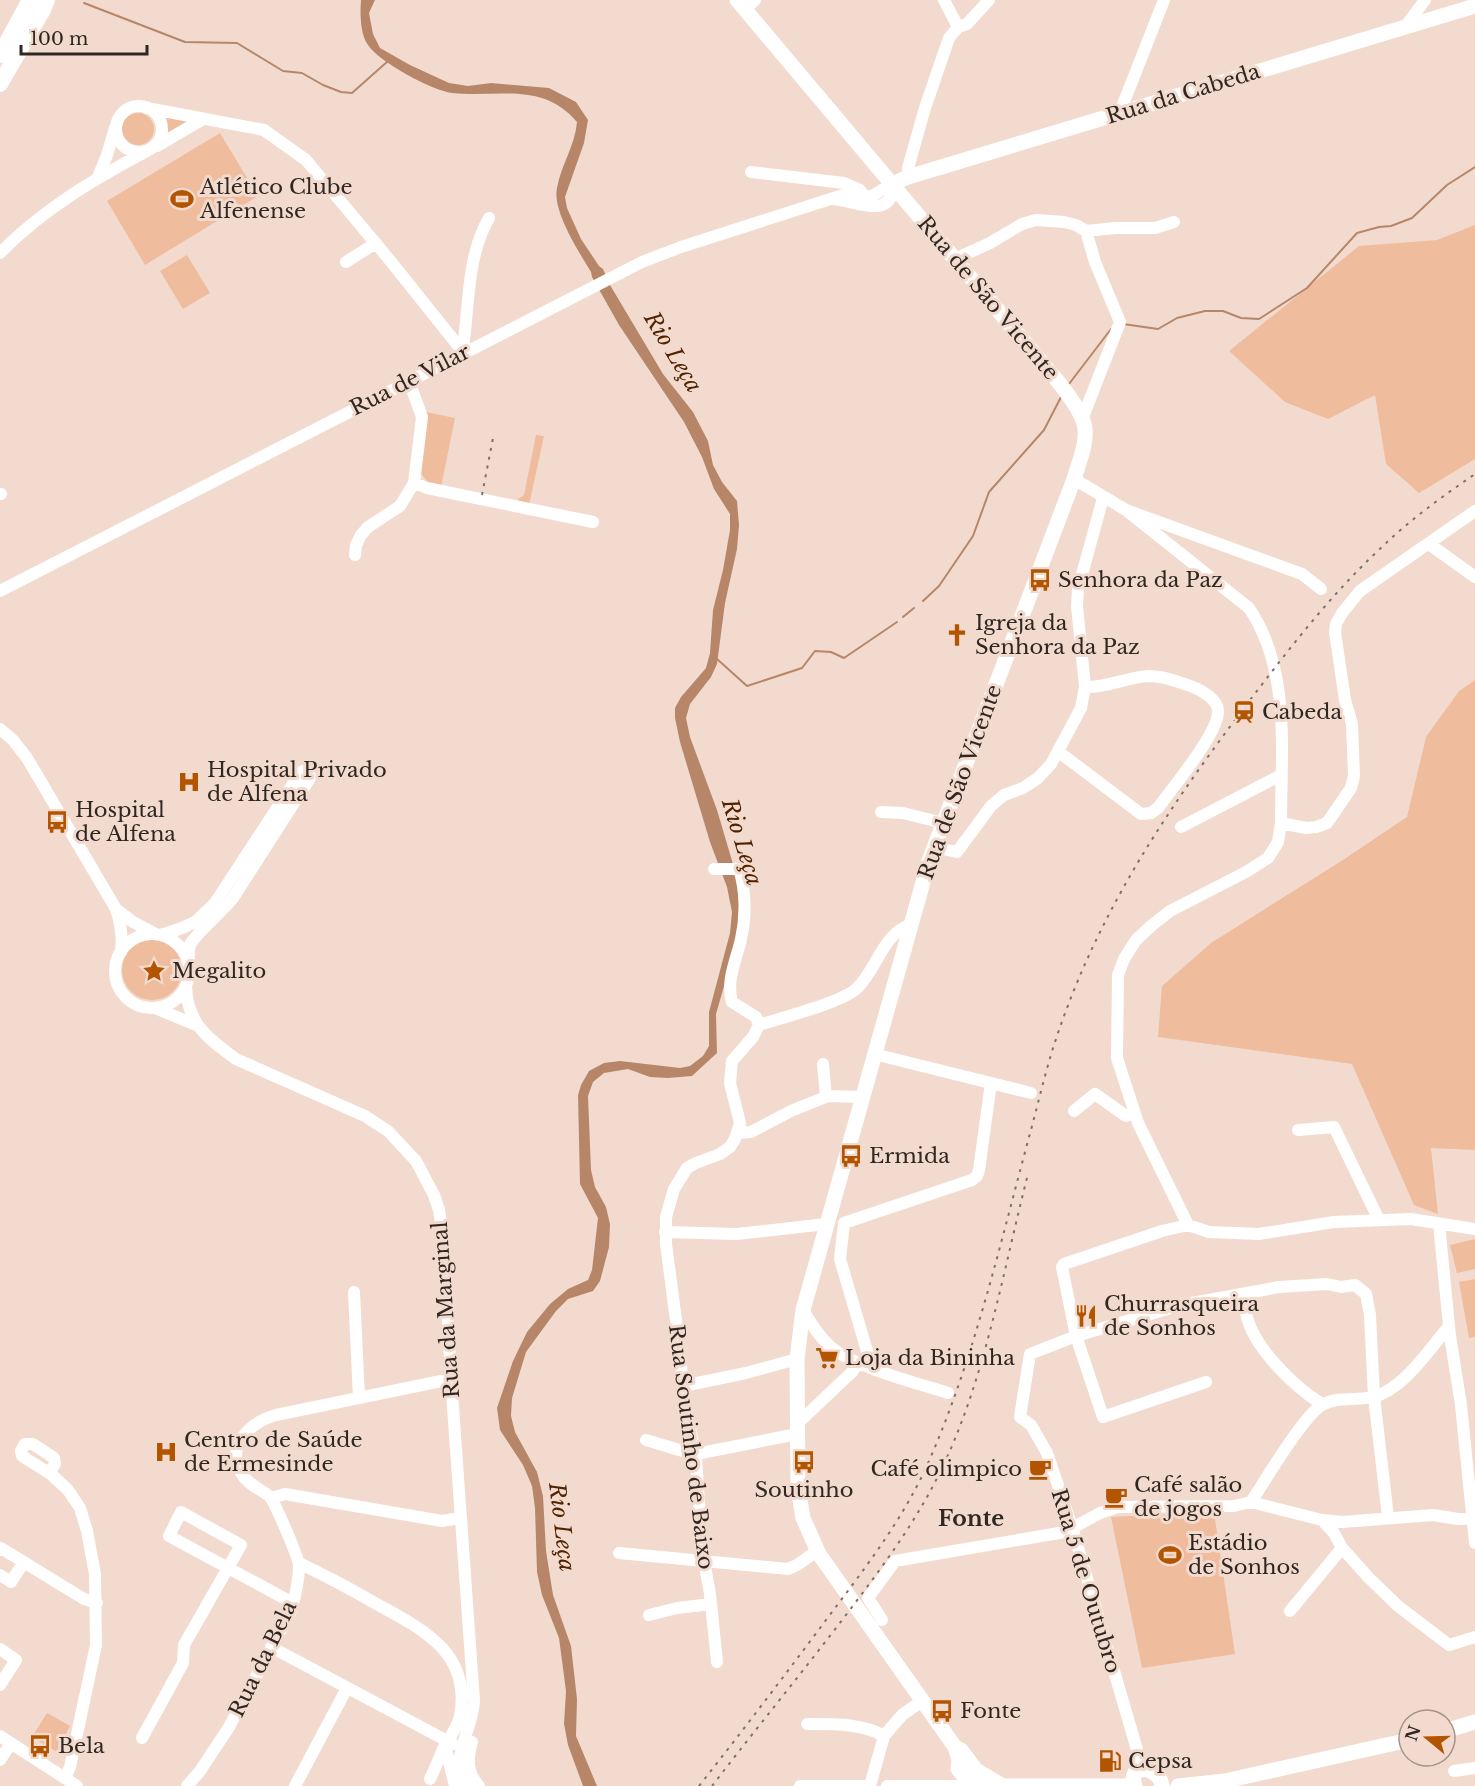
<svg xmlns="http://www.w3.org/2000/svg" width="1475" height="1786" font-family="'Libre Baskerville',serif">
<rect width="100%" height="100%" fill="#f2dbce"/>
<path fill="#efbc9e" d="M122 129a16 16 0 1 1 32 0a16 16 0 1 1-32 0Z
M163,116l25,5 -22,13z
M220,133l38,63 -113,69 -38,-64z
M1475,225v234l-56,34 -33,-29 -11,-69 -47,24 -43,-17 -56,-51 130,-105 78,-6z
M187,255l23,38 -27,16 -23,-38z
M426,412l29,6 -14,69 -12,-3 -9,-12z
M536,435l8,1 -15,69 -10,-2 -1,-4 6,-4z
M1475,680v470l-44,-2 7,66 -24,-9 -62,-141 -194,-27 4,-51 49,-43 135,-85 61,-41 19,-80 33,-46z
M122 970a30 30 0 1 1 60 0a30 30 0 1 1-60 0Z
M1475,1239v30l-18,4 -7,-28z
M1475,1279v58l-6,1 -10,-56z
M1214,1512l21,142 -93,14 -31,-151z
M47,1713l23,13 -13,26 -25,-15z"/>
<path fill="#b78669" d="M361,0h14l-6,13 4,21 7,14 30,17 39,18 19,3 23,-3 58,5 27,14 12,18 -4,23 -19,54 2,11 14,31 18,27 4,3 7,16 53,89 30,38 15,29 5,24 9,17 15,19 2,24 -2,24 -12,54 -8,61 -6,13 -21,27 -4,14 4,19 27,73 21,71 3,46 -25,87 1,39 -25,23 -24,2 -18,-1 -22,-8 -24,4 -11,9 -5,14 3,74 4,17 11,20 4,17 -1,23 -9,34 -7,10 -25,8 -12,12 -30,41 -14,46 -1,18 4,16 22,40 6,24 3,55 7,44 18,51 6,53 -1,37 21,50h-14l-15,-41 -4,-21 2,-33 -7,-53 -17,-43 -5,-23 -2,-64 -3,-22 -9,-21 -23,-35 -3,-22 16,-47 14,-29 23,-28 18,-15 20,-9 4,-10 6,-52 -18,-34 -2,-89 3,-10 8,-14 15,-8 16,-2 60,7 10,-2 13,-10 6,-10v-34l21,-79 2,-21 -5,-25 -17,-45 -30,-100 -5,-24v-10l6,-11 25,-29 4,-15 3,-43 10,-40 7,-40v-16l-16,-25 -12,-32 -18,-35 -65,-97 -27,-48 -1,-5c-12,-20 -39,-61 -34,-84 4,-23 18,-42 20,-66 -35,-41 -79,-24 -125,-29 -21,-3 -73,-31 -84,-48 -8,-11 -8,-32 -7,-45z"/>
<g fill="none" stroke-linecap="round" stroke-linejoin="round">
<path stroke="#b78669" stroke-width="2" d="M84,3l101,39 52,1 46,28 19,2 21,12 18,7 11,1 36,-32
M1123,324l35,5 19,-11 28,-7h18l18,7 18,1 48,-31 50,-55 22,-6 12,-1 21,-8 35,-33 28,-18
M1069,384l42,-55
M923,601l16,-15 34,-50 16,-44 55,-62 17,-33
M903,617l11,-9
M717,659l30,27 55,-18 13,-17 16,1 13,6 53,-36"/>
<path stroke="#fff" stroke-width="12" d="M944,0l14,27
M745,10l10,-10
M1405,27l20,-27
M116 129a23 23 0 1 1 46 0a23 23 0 1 1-46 0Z
M147,108l117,22 42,30 82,98 76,95
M1120,112l44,-112
M157,146l46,-27
M751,172l93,11 16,7 3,5
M98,177l9,-22 8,-27
M908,177v-9l17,-60 24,-70 9,-11 9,-3 22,-24
M0,253c42,-43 94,-74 147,-102
M955,259l35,-16 32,-19 14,-4 28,2 12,3 10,6 29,-3h40l19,-6
M346,262l30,-19
M464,353v-13c5,-40 4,-86 25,-122
M1083,417l37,-95 -25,-60 -9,-31
M1074,479l52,31 176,64 19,15
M414,483l13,5 166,34
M0,494h1
M1126,510l123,98c42,62 32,144 32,215
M1429,544l46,33
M355,555l1,-10 5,-10 7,-8 32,-21 14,-23 8,-66 -13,-36
M0,591l642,-329 39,-15 162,-52 29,1 13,-8 9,-1c-5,33 -37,14 -61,12
M0,729l13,11 14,18 89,151c5,15 7,27 5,43
M1059,752l82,62 10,-1 7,-5c14,-20 61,-75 60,-97 0,-11 -15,-20 -25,-24 -13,-5 -30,-11 -44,-11 -22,1 -43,12 -64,11
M881,812l22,1 40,10
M1181,827l100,-52
M934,847l23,5 34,-46 13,-11 19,-7 15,-10 13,-14 30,-56 4,-21 -8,-81 1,-17 25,-91
M714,869h25c7,22 7,48 2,70 -5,22 -15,41 -9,63l24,15 3,8
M116,909l17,13 23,12
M115 971a37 37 0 1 1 74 0a37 37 0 1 1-74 0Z
M161,935l21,-7 13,-6 20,-19 85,-130 3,-2 6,2 1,5 -77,120c-9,12 -39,37 -43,47 -2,6 -1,13 -1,20
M186,986c1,37 21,52 50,73l129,57 23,15 28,30 18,34 5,15 5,32 7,137 23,322c-1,29 -26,58 -8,85
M155,1008l41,17
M759,1025c22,-7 81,-22 97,-36 20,-17 26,-55 54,-64
M874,1054l157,39
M823,1064l3,33
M1074,1111l21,-17 31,22 7,-3
M1298,1130l36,-3 45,93
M738,1133l13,-1 40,-21 37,-15 34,1
M844,1223l128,-43 5,-4 2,-6 12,-87
M844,1223l-4,36 32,109
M1439,1224l11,112 11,69 14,138
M1188,1225l-50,-102 -21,-65 1,-83 6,-16 12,-19 15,-14 19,-15 76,-39 22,-14 10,-16 3,-19 25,5 10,-1 11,-4 24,-35 3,-12 -2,-52 -7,-24 -10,-68 1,-8 6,-11 18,-22 115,-80
M665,1232l72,2 89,-10
M354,1292l5,106
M1245,1294c0,6 0,13 1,19 6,33 48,74 76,91
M803,1310c8,13 16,27 28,37 23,20 86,36 117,46
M1206,1382l-103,35 -27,-81 -14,-69 2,-3 98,-33 26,-6 21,7 50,2 75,-12 77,-3 64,10
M683,1386l63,-13 51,-14
M797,1424l55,-52 6,-9
M646,1440l40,12 15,1 96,-19
M49,1473l6,-9 -1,-6 -21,-14h-8l-4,7 1,5 27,17 3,2 16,15 12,18 7,23 8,43 1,71 -26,122 -5,11
M271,1498l14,-4 157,27 19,-3
M1251,1502l71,18 20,2 91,-7 25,4 17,-1
M1322,1520l12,13 8,15 27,30 29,28 51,39 26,-8
M0,1550l1,-2 83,51 13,4
M619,1553l169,16 9,-4 20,-14
M299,1563c25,12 50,25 74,39 47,26 99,49 87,114 -3,13 -11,22 -17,33 -4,10 -8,20 -13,30
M0,1575l11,7 13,-20
M1290,1611l52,-63
M649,1615l28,-7 34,-4
M882,1620l-14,-22 27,-37 170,-29 35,-19 18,-6 116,-1 17,-4c14,-21 52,-86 71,-97 15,-9 34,-4 50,-8 30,-6 58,-48 77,-71
M271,1647l182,97
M0,1649l16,11 -16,25
M717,1662l-7,-68 -8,-44 -6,-93 -12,-58 -5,-56 -13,-99v-27l8,-28 13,-21 9,-5 24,-9 10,-7 5,-8 5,-16 -10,-40 2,-22 21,-24 6,-12
M807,1724c24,0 56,-1 77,12
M0,1736l77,50
M142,1738l41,-75 1,-18 57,-100 -60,-33 -12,24 124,67
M472,1742c-5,17 -5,31 7,44
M445,1745l9,37
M0,1760l11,-17
M1454,1771l21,-3
M1135,1772l4,-8 -1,-11 -66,-226 -25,-74 -16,-28 -11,-8 10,-63 46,-18 105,-31 98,-18 48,-3 14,3 14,-2 11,9 4,21 4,82 14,120
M187,1786l13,-15 29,-44 62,-116c4,-14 8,-31 8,-45 0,-8 -24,-63 -29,-69 -9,-8 -22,-12 -29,-24 -16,-28 10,-51 35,-58l175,-36
M295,1786l52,-98
M800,1786h69
M870,1786l14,-50 18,-21 20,-14
M887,1786h85"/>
<path stroke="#fff" stroke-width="15" d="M737,0l323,384c32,42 30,46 14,95l-145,382 -126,449 -6,49 1,130 5,29 16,36 136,193 6,3 15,20 25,15
M894,187l5,-6 9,-4 567,-171
M1445,1731l30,-9
M955,1747l4,13 -1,9 14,17
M972,1786h156
M1135,1786l-2,-8 2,-6 9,-3c9,2 17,7 18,17
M1178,1786l47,-5 184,-41"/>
<path stroke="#fff" stroke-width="16" d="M0,55l30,-55
M0,84l43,-74 4,-10"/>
<path stroke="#7f7068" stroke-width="2" stroke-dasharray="3 6" stroke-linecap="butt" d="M482,495l11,-57
M699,1786c45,-57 89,-115 133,-174 37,-49 76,-100 100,-158 45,-105 70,-218 100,-328 8,-30 15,-61 25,-90 41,-122 107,-222 184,-324 44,-58 88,-116 142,-166 28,-27 60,-50 92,-72
M712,1786c46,-60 94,-118 140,-179 34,-45 67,-90 91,-141 43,-91 60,-195 85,-292"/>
</g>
<defs>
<g id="stadium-bare" transform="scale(1.8)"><path d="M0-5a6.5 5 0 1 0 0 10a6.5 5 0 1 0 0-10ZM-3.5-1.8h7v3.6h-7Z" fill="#b35500" stroke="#f2dbce" stroke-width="2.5" paint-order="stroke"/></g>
<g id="bus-bare" transform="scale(1.8)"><path d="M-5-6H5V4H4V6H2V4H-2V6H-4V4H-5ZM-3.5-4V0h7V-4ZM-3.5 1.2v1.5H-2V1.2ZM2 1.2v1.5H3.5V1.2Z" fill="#b35500" stroke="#f2dbce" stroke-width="2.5" paint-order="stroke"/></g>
<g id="church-bare" transform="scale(1.8)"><path d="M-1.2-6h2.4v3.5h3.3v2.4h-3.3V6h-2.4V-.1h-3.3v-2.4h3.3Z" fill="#b35500" stroke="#f2dbce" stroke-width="2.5" paint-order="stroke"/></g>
<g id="station-bare" transform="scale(1.8)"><path d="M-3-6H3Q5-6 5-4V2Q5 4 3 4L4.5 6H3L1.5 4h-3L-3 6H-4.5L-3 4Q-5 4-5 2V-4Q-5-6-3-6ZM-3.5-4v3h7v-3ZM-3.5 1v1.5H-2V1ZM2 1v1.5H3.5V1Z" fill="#b35500" stroke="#f2dbce" stroke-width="2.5" paint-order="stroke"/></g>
<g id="hospital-bare" transform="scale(1.8)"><path d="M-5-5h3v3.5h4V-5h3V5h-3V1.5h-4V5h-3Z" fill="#b35500" stroke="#f2dbce" stroke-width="2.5" paint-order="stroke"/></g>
<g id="sight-bare" transform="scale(1.8)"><path d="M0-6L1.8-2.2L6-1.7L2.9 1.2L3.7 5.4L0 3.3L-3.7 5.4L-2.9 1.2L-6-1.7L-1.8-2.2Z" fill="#b35500" stroke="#f2dbce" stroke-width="2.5" paint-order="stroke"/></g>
<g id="restaurant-bare" transform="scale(1.8)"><path d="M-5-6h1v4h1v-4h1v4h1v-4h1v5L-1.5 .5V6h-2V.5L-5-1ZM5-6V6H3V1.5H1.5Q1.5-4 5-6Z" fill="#b35500" stroke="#f2dbce" stroke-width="2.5" paint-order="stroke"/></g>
<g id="supermarket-bare" transform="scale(1.8)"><path d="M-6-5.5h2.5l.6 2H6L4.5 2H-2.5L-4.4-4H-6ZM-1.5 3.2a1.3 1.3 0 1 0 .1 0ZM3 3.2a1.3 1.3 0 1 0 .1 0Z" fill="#b35500" stroke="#f2dbce" stroke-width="2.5" paint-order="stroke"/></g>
<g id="cafe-bare" transform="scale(1.8)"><path d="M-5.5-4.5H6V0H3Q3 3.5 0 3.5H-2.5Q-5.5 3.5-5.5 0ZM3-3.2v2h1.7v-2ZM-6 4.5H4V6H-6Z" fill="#b35500" stroke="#f2dbce" stroke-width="2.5" paint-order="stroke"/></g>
<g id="fuel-bare" transform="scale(1.8)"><path d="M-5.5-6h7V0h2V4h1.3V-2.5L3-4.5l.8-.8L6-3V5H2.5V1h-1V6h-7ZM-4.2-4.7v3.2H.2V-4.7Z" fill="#b35500" stroke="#f2dbce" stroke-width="2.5" paint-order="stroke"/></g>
</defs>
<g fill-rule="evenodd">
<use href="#stadium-bare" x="182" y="199"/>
<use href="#bus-bare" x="1040" y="580"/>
<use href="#church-bare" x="957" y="635"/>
<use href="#station-bare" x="1244" y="712"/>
<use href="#hospital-bare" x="189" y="782"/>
<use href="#bus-bare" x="57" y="822"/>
<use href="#sight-bare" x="154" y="971"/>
<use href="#bus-bare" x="851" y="1156"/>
<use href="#restaurant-bare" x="1086" y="1316"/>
<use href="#supermarket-bare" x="827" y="1358"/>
<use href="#hospital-bare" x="166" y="1452"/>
<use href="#bus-bare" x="804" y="1462"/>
<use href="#cafe-bare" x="1040" y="1469"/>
<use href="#cafe-bare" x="1116" y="1497"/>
<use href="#stadium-bare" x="1170" y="1555"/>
<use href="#bus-bare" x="942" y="1711"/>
<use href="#bus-bare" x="40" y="1746"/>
<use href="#fuel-bare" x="1110" y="1761"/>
</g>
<g text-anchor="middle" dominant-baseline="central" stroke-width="6" stroke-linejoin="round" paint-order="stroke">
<g font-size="21" fill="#302722" stroke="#f2dbce">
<text transform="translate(1183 94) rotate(-17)">Rua da Cabeda</text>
<text transform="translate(988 298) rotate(50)">Rua de São Vicente</text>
<text transform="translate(410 380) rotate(-27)">Rua de Vilar</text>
<text transform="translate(960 782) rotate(-70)">Rua de São Vicente</text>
<text transform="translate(446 1310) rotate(-94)">Rua da Marginal</text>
<text transform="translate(691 1447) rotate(83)">Rua Soutinho de Baixo</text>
<text transform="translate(1086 1581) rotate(73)">Rua 5 de Outubro</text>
<text transform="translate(263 1659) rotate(-64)">Rua da Bela</text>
</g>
<g font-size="21" fill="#302722" stroke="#f2dbce" text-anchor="start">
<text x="200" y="187">Atlético Clube<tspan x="200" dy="24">Alfenense</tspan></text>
<text x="1058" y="580">Senhora da Paz</text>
<text x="975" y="623">Igreja da<tspan x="975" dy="24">Senhora da Paz</tspan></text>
<text x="1262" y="712">Cabeda</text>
<text x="207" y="770">Hospital Privado<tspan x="207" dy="24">de Alfena</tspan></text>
<text x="75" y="810">Hospital<tspan x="75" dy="24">de Alfena</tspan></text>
<text x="172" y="971">Megalito</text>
<text x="869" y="1156">Ermida</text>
<text x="1104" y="1304">Churrasqueira<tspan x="1104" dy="24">de Sonhos</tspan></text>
<text x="845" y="1358">Loja da Bininha</text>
<text x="184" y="1440">Centro de Saúde<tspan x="184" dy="24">de Ermesinde</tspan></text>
<text x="1022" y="1469" text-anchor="end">Café olimpico</text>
<text x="1134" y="1485">Café salão<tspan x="1134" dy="24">de jogos</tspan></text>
<text x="804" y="1490" text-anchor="middle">Soutinho</text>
<text x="1188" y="1543">Estádio<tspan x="1188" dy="24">de Sonhos</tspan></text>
<text x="960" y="1711">Fonte</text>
<text x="58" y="1746">Bela</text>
<text x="1128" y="1761">Cepsa</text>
</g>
<g font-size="22" font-style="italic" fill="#522300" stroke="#f2dbce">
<text transform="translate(673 352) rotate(59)">Rio Leça</text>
<text transform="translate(742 842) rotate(73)">Rio Leça</text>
<text transform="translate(562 1527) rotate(83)">Rio Leça</text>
</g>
<g font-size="22" font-weight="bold" fill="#302722" stroke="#f2dbce">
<text x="971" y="1518">Fonte</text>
</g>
</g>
<g transform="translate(1427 1738) rotate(289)"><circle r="28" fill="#f2dbce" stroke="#a49389" stroke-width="1.5"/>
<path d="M0-4.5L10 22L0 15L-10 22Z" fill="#b35500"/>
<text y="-9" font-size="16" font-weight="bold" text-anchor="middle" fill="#302722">N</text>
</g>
<path d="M21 45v9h126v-9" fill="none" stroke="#302722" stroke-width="3"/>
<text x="30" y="45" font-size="18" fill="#302722" stroke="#f2dbce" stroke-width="4.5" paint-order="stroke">100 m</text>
</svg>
